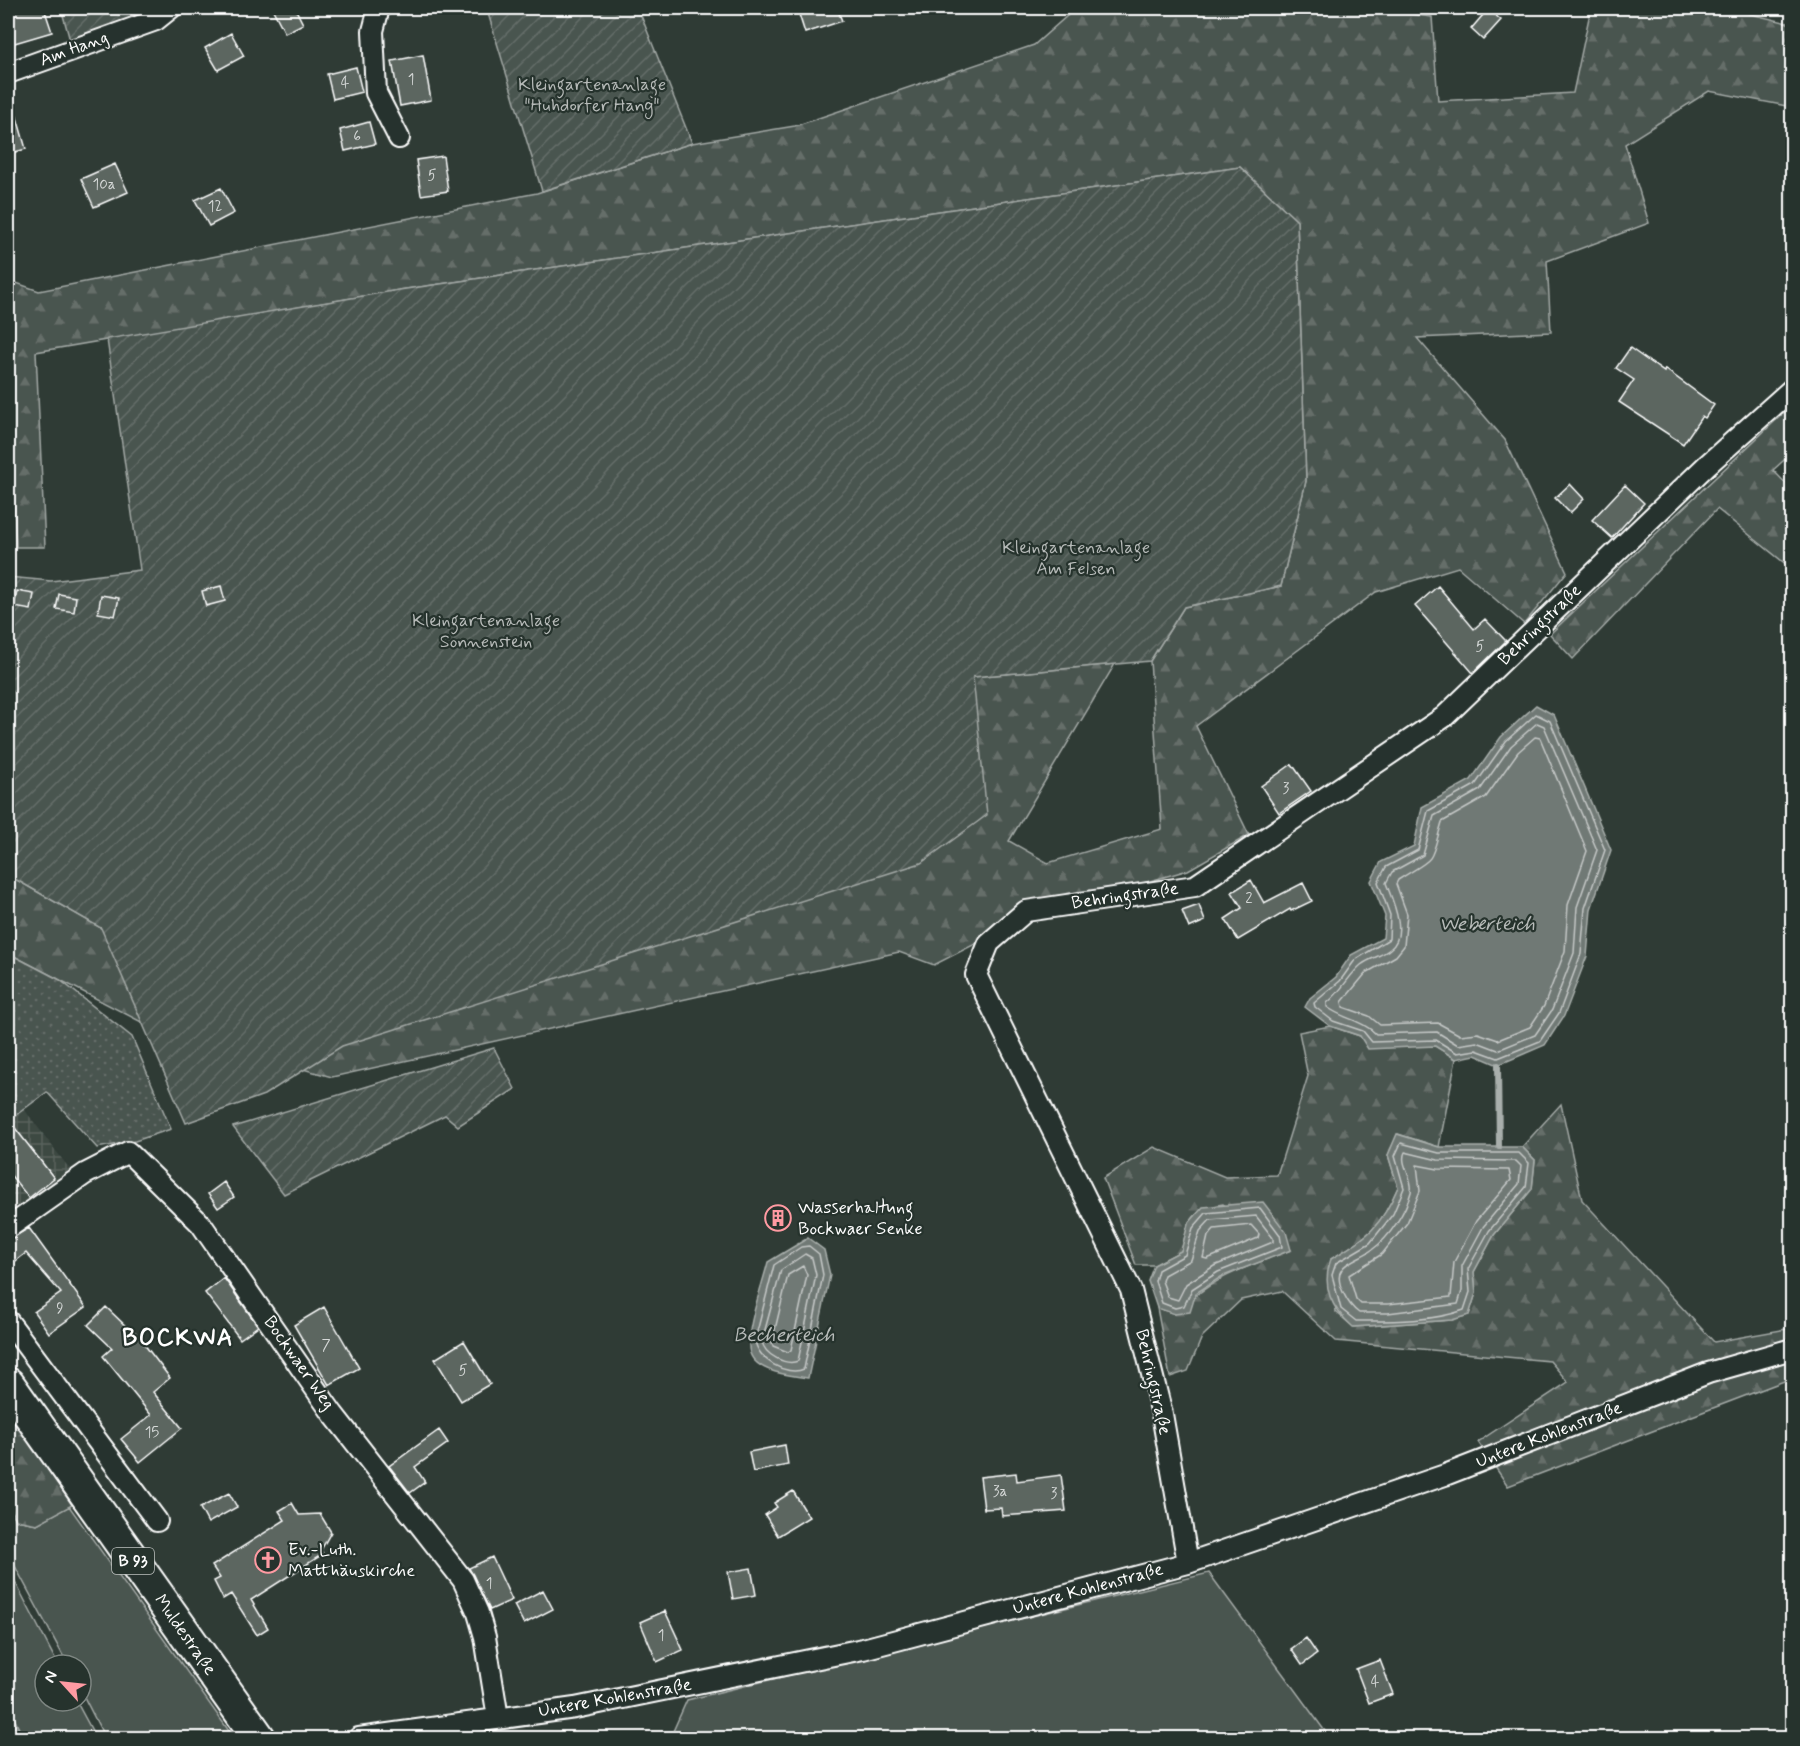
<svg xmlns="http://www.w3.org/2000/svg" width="1800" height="1746" font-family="Mynerve,sans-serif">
<defs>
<pattern id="industrial-grid" width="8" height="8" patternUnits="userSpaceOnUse" patternTransform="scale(1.5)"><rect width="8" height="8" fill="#3c4842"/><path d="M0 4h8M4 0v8" fill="none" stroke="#59635e"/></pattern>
<pattern id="forest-firs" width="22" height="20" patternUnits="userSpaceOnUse" patternTransform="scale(1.5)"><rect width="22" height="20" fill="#4a544f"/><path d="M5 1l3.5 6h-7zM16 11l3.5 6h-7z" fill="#656e69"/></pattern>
<pattern id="park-dots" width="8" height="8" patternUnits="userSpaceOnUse" patternTransform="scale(1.5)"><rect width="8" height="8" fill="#4a544f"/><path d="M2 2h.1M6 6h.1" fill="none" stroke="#656e69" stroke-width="1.8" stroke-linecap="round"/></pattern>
<pattern id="garden-furrows" width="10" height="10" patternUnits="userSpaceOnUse" patternTransform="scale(1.5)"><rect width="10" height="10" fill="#4a544f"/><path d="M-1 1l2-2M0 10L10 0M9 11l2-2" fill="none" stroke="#656e69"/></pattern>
</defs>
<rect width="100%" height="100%" fill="#2f3b35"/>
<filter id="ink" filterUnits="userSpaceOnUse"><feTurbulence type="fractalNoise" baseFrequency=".0167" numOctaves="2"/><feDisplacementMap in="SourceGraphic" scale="12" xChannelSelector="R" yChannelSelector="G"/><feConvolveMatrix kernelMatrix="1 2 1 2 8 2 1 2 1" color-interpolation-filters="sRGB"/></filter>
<g filter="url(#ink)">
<path fill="url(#industrial-grid)" d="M24,1109l48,63 -64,49v-100z"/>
<path fill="#4a544f" stroke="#a4aaa7" stroke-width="1.5" d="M8,1501l8,19 21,4 32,-18 165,232h-129l-24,-47v-26h-13l-60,-112z
M8,1568l50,97h-13v36h31l20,37h-73l-15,-33z
M1209,1573l121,165h-660l17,-38z"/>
<path fill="url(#forest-firs)" stroke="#a4aaa7" stroke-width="1.5" d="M1076,8h291l65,9 6,84 135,-8 18,-85h135l66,16v83l-83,-16 -84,53 24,79 -102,38 4,71 -134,6 88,102 62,132 -43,52 -66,-57 -82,25 -180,134 53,109 -61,35 -158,46 -96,49 -35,-13 -567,125 -179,-49 -145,-75v-78l93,53 340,86 166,-54 379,-145 -14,-138 143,-13 -106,177 39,22 114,-34 -12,-168 34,-54 97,-21 25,-105 -9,-260 -57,-54 -841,123 -363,62 9,195h-29l-8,-174v-93l31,11 498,-98 155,-50 103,-17 239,-81z
M1792,405v48l-19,17 19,20v79l-75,-60 -144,150 -23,-25z
M1330,1026l30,10 46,10h29l21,13 -17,88 -41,-13 -10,21 10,32c-17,40 -30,50 -67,72l5,53 18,15 98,-7 17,-5 7,-22 -2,-21 20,-37 38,-46 3,-29 -13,-13 39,-43 21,96 132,142 78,-14v50l-284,108 -30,-44 90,-60 -18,-21 -214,-20 -54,-50 -41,9 -39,37 -14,34 -18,6 -13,-69 18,6c36,-37 69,-46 116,-64l-68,-46c-33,6 -34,17 -42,47l-27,14h-18l-33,-87 51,-31 71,30 52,-2 31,-99 -9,-44z
M8,1410l64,95 -35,19 -21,-4 -8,-19z"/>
<path fill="url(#park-dots)" stroke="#a4aaa7" stroke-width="1.5" d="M8,953l52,27 72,57 39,92 -36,12 -38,7 -50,-56 -39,29z"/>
<path fill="url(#garden-furrows)" stroke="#a4aaa7" stroke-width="1.5" d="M61,8h97l-15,10 -72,26z
M493,8h145l54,135 -150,48 -55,-181z
M1240,167l57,54 9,260 -25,105 -97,21 -34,54 -177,16 14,138 -66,48 -579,183 -78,49 -78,28 -85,-195 -93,-53v-298l43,4 89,-11 -33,-231 292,-49z
M494,1048l21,41 -57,37 -13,-11 -161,79 -51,-67z"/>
<path fill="#707975" stroke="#a9afac" stroke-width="1.5" d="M1536,705l18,10 57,135 -20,59 -4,47 -23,60 -19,29 -47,20 -23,-10 -19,4 -21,-13 -67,3 -8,-13 -30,-10 -25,-19 5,-9 26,-21 15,-22 32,-17 2,-22 -14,-35 10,-19 33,-16 8,-39 49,-27 30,-43z
M1397,1134l42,13h83l13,13 -3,29 -38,46 -20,37 2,21 -7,22 -17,5 -99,7c-22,-19 -32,-40 -22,-68 37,-22 50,-32 67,-72l-10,-32z
M1263,1202l23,30 5,18 -70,27 -25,16 -6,19 -15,2 -18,-6 -9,-27 6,-16 27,-14 7,-27 15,-17z
M808,1238l16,12 6,25 -22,103c-17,-2 -52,-6 -58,-25 -6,-19 13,-70 18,-91z
M8,1705l15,33h-15z"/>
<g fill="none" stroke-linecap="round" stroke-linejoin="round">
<path stroke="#c6c9c8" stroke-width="1.5" d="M1536,714l14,7 55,129 -20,58 -4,46 -22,59 -19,28 -42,17 -22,-8 -19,3 -21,-13 -64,2 -9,-11 -30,-10 -18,-14 -1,-4 26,-22 15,-21 34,-21 1,-24 -12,-33 8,-15 32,-17 10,-39 47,-26 31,-44z
M1537,723l7,3 53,124 -20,57 -3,46 -22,57 -17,25 -37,15 -21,-8 -19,3 -21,-13 -61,2c-14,-14 -33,-15 -49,-27v-4c14,-11 22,-28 34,-38 9,-7 21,-9 29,-16 19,-14 2,-50 -4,-66l6,-11 31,-17 11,-39 46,-26 31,-44z
M1535,737l5,1 47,113 -19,54 -3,46 -21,55 -14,21 -32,13 -20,-7 -18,2 -22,-12 -58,2 -11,-9 -26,-9 -1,-5 24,-29 30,-17 8,-10 3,-32 -11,-30 2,-4c39,-25 31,-13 44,-58l44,-25 32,-45z
M1401,1143l38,10h80l10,10 -3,24 -37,44 -21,38 2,23 -6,18c-33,12 -74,11 -108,11l-15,-12 -9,-34 4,-12 34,-20 23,-29 11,-26 -9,-32z
M1405,1152l33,8 78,1 5,5 -2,18 -36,43 -21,39v25l-4,13 -70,9h-29c-10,-7 -26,-32 -17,-44 6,-9 23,-13 31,-20 17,-12 33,-38 38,-57 3,-14 -12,-28 -6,-40z
M1417,1165l21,4 71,1 2,10 -35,41 -22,41 -3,35 -63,7h-27l-5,-5 -7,-24 33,-21 25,-31 13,-32z
M1260,1208l20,27 2,12 -64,25 -26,17 -8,17 -9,2 -13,-5 -7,-22 3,-11 27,-15 8,-27 13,-15z
M1256,1216l17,22v4l-59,24 -28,18 -8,16 -10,-3 -6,-16 2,-6 27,-15 9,-29 10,-11z
M1251,1225l8,9 -1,4 -51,21 -4,-1 5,-22 6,-7z
M809,1246l10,8 4,21 -19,94c-18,8 -47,-10 -49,-29l19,-75 27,-18z
M805,1254l7,4 4,17 -18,86c-12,5 -34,-6 -36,-20l19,-71z
M803,1266l4,9 -16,75 -3,2 -15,-6 -1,-4 16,-67z"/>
<path stroke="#a9afac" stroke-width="6" d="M1498,1065l1,82"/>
</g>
<path fill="#5b6661" stroke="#fff" stroke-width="1.5" d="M8,8h36l8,24 -44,13z
M272,8h23l8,16 -18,9z
M797,8h40l5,13 -37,12z
M1488,9l13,11 -18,20 -12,-11z
M231,33l13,23 -26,14 -13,-22z
M423,55l8,45 -31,6 -8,-45z
M356,67l6,25 -29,7 -6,-25z
M12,100l14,49 -18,5v-53z
M369,122l6,22 -30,7 -5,-21z
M443,156l5,35 -27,4 -5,-35z
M115,164l13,28 -34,15 -13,-28z
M221,188l13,25 -25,13 -14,-26z
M1630,348l34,24 1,-3 49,36 -9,13 -3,-2 -19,28 -64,-42 15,-22 -18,-12z
M1570,484l14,15 -14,14 -15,-15z
M1625,485l19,18 -32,35 -20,-18z
M221,586l4,15 -19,5 -4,-15z
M1438,586l36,43 11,-10 21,22 -33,32 -58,-67z
M17,591l17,3 -3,16 -17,-3z
M59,594l17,3 -2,15 -18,-3z
M101,595l18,3 -4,18 -17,-3z
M1292,764l19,27 -32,22 -18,-27z
M1251,880l13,23 39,-20 9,18 -21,10 -1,-2 -52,31 -13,-21 17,-11 -10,-16z
M1199,905l6,16 -16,7 -7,-17z
M8,1119l46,59 -25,20 -21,-26z
M224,1182l10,15 -16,11 -10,-14z
M29,1228l57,79 -37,26 -15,-21 27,-19 -35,-40 -18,14v-27z
M224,1278l34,48 -18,13 -35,-46z
M106,1307l26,25 2,-1 36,47 -17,14 29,36 -42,34 -19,-23 30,-24 -48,-59 9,-8 -24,-23z
M324,1307l35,61 -30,17 -35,-60z
M464,1341l26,43 -29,17 -26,-42z
M439,1430l9,13 -33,24 10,15 -15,11 -21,-27z
M785,1445l3,20 -35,7 -4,-20z
M1016,1473l1,8 44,-6 5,36 -64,5 -1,-8 -17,1 -4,-32z
M793,1491l16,26 -31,19 -13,-21 12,-8 -3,-4z
M229,1493l8,14 -29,16 -8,-15z
M292,1503l7,12 21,-1 11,18 -10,18 2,4 -72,46 17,28 -11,7 -26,-41 -8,5 -9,-18 6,-3 -8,-12 73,-46 -6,-9z
M492,1557l20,43 -22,10 -21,-42z
M751,1568l5,27 -23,4 -5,-27z
M543,1590l10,19 -29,15 -10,-19z
M665,1611l18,39 -26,12 -17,-40z
M1306,1638l11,16 -15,11 -11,-16z
M1380,1660l13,34 -24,9 -13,-34z"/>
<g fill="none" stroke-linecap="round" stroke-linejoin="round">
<g stroke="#fff" stroke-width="24">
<path id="minor" d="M379,8l-6,23 3,62 23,45
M8,73l148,-53 15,-12
M8,1228l77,-54 43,-22 73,72 132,190 130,166 15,33 7,24 13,81
M8,1321l149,200
M1188,1563l-26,-149 -31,-124 -155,-315 13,-32 37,-32 169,-25 249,-169 263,-252 85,-76
M359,1738l216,-30 288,-59 325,-86 257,-88 263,-102 84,-24"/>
</g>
<g stroke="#fff" stroke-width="36">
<path id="primary" d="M8,1384l251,354"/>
</g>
<use href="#minor" stroke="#26332d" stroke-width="20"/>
<use href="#primary" stroke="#26332d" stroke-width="32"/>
</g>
</g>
<defs>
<g id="building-ring" transform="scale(1.35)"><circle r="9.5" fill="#26332d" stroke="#ff9aa2" stroke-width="1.5"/><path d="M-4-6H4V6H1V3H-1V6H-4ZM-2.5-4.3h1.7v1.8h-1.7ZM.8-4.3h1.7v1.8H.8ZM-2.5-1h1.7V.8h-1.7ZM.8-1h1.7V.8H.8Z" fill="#ff9aa2"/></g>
<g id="church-ring" transform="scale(1.35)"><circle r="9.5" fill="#26332d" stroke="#ff9aa2" stroke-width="1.5"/><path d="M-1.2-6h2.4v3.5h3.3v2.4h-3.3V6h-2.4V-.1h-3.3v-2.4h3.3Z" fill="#ff9aa2"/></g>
</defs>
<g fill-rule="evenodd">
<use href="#building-ring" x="778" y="1218"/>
<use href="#church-ring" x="268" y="1560"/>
</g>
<g text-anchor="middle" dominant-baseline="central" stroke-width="4.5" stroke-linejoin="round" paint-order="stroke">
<g font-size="15" fill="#d6d9d8">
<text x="411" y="80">1</text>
<text x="345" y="83">4</text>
<text x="357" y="137">6</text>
<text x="432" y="176">5</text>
<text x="104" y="185">10a</text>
<text x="215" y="207">12</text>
<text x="1480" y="647">5</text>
<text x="1286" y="789">3</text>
<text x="1249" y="899">2</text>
<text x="60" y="1309">9</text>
<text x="326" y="1346">7</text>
<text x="463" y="1371">5</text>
<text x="152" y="1433">15</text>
<text x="1000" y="1492">3a</text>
<text x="1054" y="1494">3</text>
<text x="489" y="1584">1</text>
<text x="661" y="1636">1</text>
<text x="1375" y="1682">4</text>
</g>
<rect fill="#26332d" stroke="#bec2c0" stroke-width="1.5" x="112" y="1548" width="42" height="26" rx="4.5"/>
<g font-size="16" font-weight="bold" fill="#fff">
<text x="133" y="1561">B 93</text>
</g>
<g font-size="18" fill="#fff" stroke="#26332d">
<text transform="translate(74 49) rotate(-20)">Am Hang</text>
<text transform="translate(1540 625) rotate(-44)">Behringstraße</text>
<text transform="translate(1125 896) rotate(-8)">Behringstraße</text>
<text transform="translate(299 1363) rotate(55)">Bockwaer Weg</text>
<text transform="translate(1153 1382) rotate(77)">Behringstraße</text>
<text transform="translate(1549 1435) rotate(-21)">Untere Kohlenstraße</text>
<text transform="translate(1088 1589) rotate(-15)">Untere Kohlenstraße</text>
<text transform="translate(185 1635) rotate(55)">Muldestraße</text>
<text transform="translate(615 1698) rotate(-10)">Untere Kohlenstraße</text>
</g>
<g font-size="18" fill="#b7bbb9" stroke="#26332d">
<text x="592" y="85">Kleingartenanlage<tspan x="592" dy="21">"Huhdorfer Hang"</tspan></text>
<text x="1076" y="548">Kleingartenanlage<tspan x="1076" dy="21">Am Felsen</tspan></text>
<text x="486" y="621">Kleingartenanlage<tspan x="486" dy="21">Sonnenstein</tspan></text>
</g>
<g font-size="18" fill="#fff" stroke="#26332d" text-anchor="start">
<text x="798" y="1208">Wasserhaltung<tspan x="798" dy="21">Bockwaer Senke</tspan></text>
<text x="288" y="1550">Ev.-Luth.<tspan x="288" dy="21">Matthäuskirche</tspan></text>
</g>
<g font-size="20" font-style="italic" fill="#b8bcba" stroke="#26332d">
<text x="1487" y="924">Weberteich</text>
<text x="784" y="1335">Becherteich</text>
</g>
<g font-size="24" font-weight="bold" letter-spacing="1.5" fill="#fff" stroke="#26332d">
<text x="178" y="1338">BOCKWA</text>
</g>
</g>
<rect width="1800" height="1746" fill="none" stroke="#26332d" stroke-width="30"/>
<rect x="15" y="15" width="1770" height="1716" fill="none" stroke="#fff" stroke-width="2" filter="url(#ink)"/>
<g transform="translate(63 1683) rotate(297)"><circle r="28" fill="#26332d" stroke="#7d8581" stroke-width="1.5"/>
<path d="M0-4.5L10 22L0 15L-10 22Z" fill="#ff9aa2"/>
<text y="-9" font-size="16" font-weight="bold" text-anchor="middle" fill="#ffffff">N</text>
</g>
</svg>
